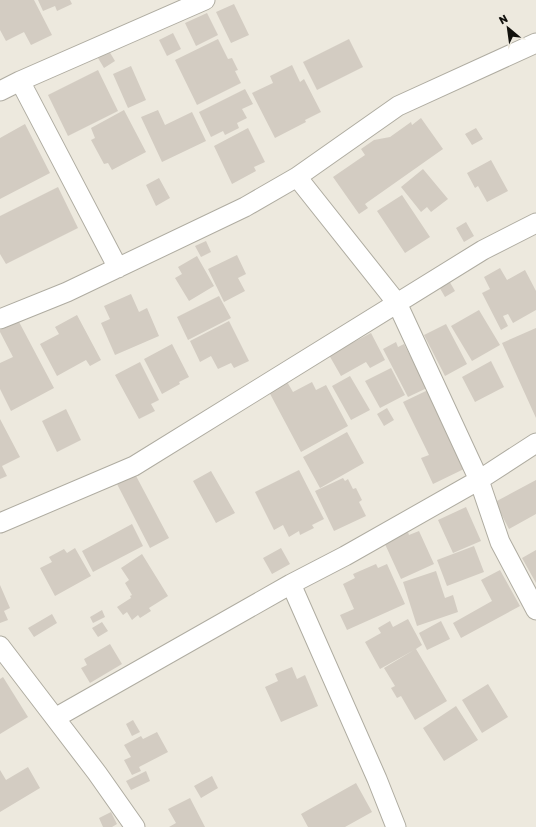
<svg xmlns="http://www.w3.org/2000/svg" width="536" height="827" font-family="Rubik,sans-serif">
<rect width="100%" height="100%" fill="#ede9de"/>
<path fill="#d3ccc2" d="M0,0h34l18,35 -21,10 -7,-13 -18,9 -6,-11z
M38,0h32l2,4 -15,7 -2,-5 -12,5z
M234,4l15,31 -18,8 -15,-31z
M207,13l11,22 -22,11 -11,-23z
M173,33l8,16 -14,7 -8,-16z
M218,39l10,20 4,-1 6,12 -3,1 6,12 -44,22 -22,-45z
M349,39l14,28 -46,23 -14,-28z
M109,51l6,10 -11,7 -6,-10z
M292,65l8,17 4,-3 17,33 -16,8 1,2 -31,16 -23,-45 21,-10 -3,-7z
M131,66l15,34 -18,8 -15,-34z
M98,70l20,41 -50,25 -20,-41z
M245,89l8,15 -11,5 5,9 -10,5 2,5 -14,7 -2,-4 -12,6 -12,-25z
M124,110l22,42 -34,18 -4,-7 -4,1 -13,-24 4,-2 -4,-10z
M158,110l7,15 27,-13 14,29 -44,21 -21,-45z
M421,118l22,31 -78,55 3,4 -9,6 -26,-37 32,-22 -4,-6 13,-9 16,-3 21,-15 1,3z
M25,124l25,49 -50,26v-61z
M248,128l17,34 -11,5 2,4 -24,13 -18,-38z
M476,128l7,11 -11,6 -7,-11z
M491,160l17,31 -21,11 -9,-16 -3,2 -8,-15z
M423,169l25,30 -17,13 -4,-5 -6,5 -20,-25z
M159,178l11,20 -14,8 -10,-21z
M58,187l20,41 -72,36 -6,-10v-38z
M402,195l28,42 -25,16 -28,-42z
M466,222l8,14 -10,6 -8,-14z
M206,241l5,11 -10,5 -6,-11z
M237,255l9,19 -8,4 7,13 -21,11 -16,-33z
M197,256l17,30 -25,15 -14,-23 7,-4 -4,-7z
M500,268l7,12 18,-10 11,21v19l-23,13 -5,-9 -5,2 5,10 -7,4 -19,-37 8,-4 -6,-12z
M448,279l7,12 -10,6 -7,-12z
M131,294l8,18 8,-4 12,28 -44,19 -14,-32 9,-4 -6,-13z
M219,296l12,22 -43,22 -11,-23z
M479,310l21,35 -28,16 -21,-35z
M77,315l24,45 -11,6 -4,-6 -29,16 -17,-32 19,-10 -4,-7z
M18,320l36,68 -43,23 -11,-22v-26l13,-6 -13,-25v-2z
M229,321l20,40 -15,7 -3,-5 -13,6 -7,-13 -11,6 -10,-21z
M446,324l21,40 -22,12 -21,-41z
M536,328v90l-34,-75z
M371,333l14,27 -15,8 -4,-6 -25,14 -12,-21z
M396,342l2,5 6,-3 23,44 -19,9 -25,-48z
M172,344l17,33 -10,5 1,2 -18,10 -18,-35z
M491,361l13,26 -29,15 -13,-25z
M140,362l19,38 -8,4 4,7 -16,8 -24,-44z
M391,368l14,27 -25,13 -15,-27z
M350,376l20,34 -19,10 -19,-34z
M286,380l7,12 19,-10 4,8 10,-5 22,41 -47,26 -33,-62z
M428,390l38,78 -33,16 -12,-26 8,-3 -26,-53z
M387,408l7,12 -10,6 -7,-12z
M66,409l15,31 -24,12 -15,-31z
M0,419l20,38 -18,9 5,10 -7,3z
M347,432l17,31 -44,25 -17,-31z
M299,470l25,49 -12,6 2,3 -14,7 -1,-4 -10,6 -6,-12 -9,5 -19,-38z
M211,471l24,42 -19,10 -23,-42z
M135,474l34,64 -19,10 -33,-64z
M343,478l2,3 3,-2 5,10 3,-1 6,12 -3,2 7,14 -32,15 -19,-40z
M536,480v34l-27,15 -14,-27z
M466,507l15,34 -28,12 -15,-33z
M132,524l11,22 -50,26 -11,-21z
M419,531l15,33 -33,15 -17,-37 24,-10 1,3z
M474,546l10,26 -37,14 -10,-26z
M75,548l16,28 -36,20 -15,-28 12,-6 -3,-5 15,-8 3,4z
M281,548l9,16 -18,10 -9,-16z
M536,550v33l-14,-25z
M142,554l26,42 -19,12 2,3 -11,7 -2,-3 -6,5 -5,-8 -4,3 -6,-8 14,-9 -1,-2 2,-1 -7,-12 4,-3 -8,-12z
M376,564l2,4 9,-4 18,40 -58,26 -7,-15 14,-6 -11,-25 12,-6 -2,-4z
M500,570l20,36 -59,32 -8,-15 39,-22 -11,-21z
M436,571l9,27 8,-3 5,17 -41,14 -14,-44z
M0,585l10,23 -6,3 4,9 -8,3z
M102,610l3,7 -12,6 -3,-6z
M52,614l5,9 -23,14 -6,-9z
M408,619l14,26 -6,4 31,52 -32,19 -14,-24 -4,2 -6,-10 4,-2 -11,-18 30,-18 -34,19 -15,-27 16,-9 -3,-5 12,-7 3,6z
M441,621l9,18 -23,11 -8,-17z
M102,622l6,9 -10,6 -6,-9z
M110,644l12,20 -32,19 -9,-15 6,-3 -3,-6z
M292,667l5,12 8,-4 13,31 -37,16 -16,-35 13,-6 -3,-7z
M3,677l25,40 -28,17v-55z
M488,684l20,33 -26,16 -20,-33z
M456,706l22,34 -34,21 -21,-33z
M133,720l7,12 -8,4 -6,-12z
M157,732l11,20 -29,15 2,4 -9,4 -8,-15 7,-3 -7,-12 17,-9 2,3z
M28,767l12,21 -40,24v-42l6,10z
M146,771l4,10 -19,9 -5,-9z
M212,776l6,12 -17,10 -7,-12z
M356,783l16,29 -27,15h-37l-7,-13z
M190,798l15,29h-36l7,-4 -8,-14z
M111,812l6,12 -5,3h-9l-4,-9z"/>
<g fill="none" stroke-linecap="round" stroke-linejoin="round">
<g stroke="#afaca1" stroke-width="21">
<path id="street" d="M20,81l98,187
M0,91l20,-10 185,-81
M297,177l100,126 82,177 21,62 36,68
M0,319l67,-27 178,-85 52,-30 101,-71 138,-63
M0,523l134,-57 349,-216 53,-27
M291,584l86,195 19,48
M0,646l55,72
M135,827l-38,-54 -42,-55 236,-134 54,-28 134,-76 57,-37"/>
</g>
<use href="#street" stroke="#fff" stroke-width="19"/>
</g>
<g transform="translate(508 28) rotate(331)" stroke="#ede9de" stroke-width="3" paint-order="stroke">
<path d="M0-3L7 15L0 10L-7 15Z" fill="#12110d"/>
<text y="-6" font-size="11" font-weight="bold" text-anchor="middle" fill="#12110d">N</text>
</g>
</svg>
